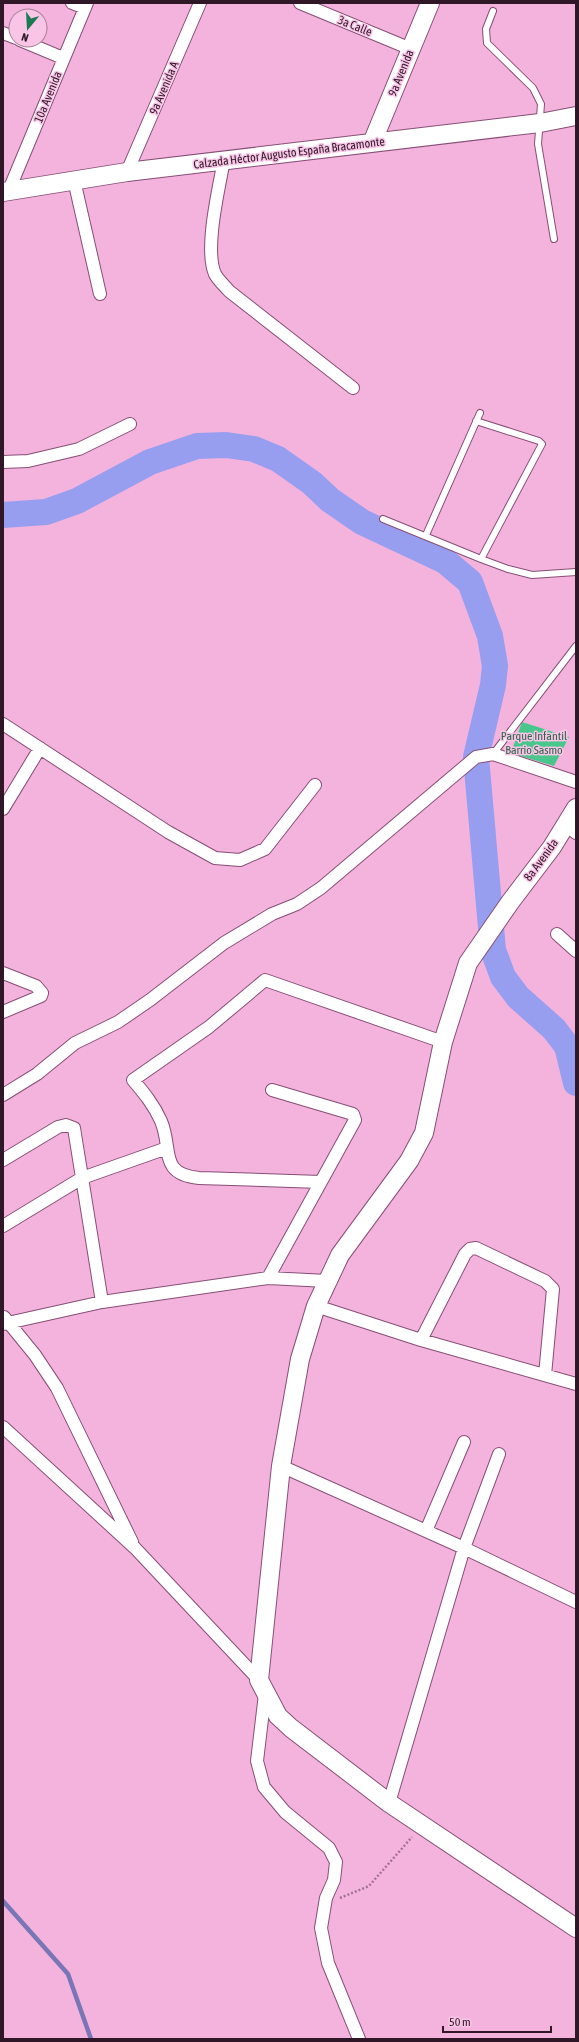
<svg xmlns="http://www.w3.org/2000/svg" width="579" height="2042" font-family="'Asap Condensed',sans-serif">
<rect width="100%" height="100%" fill="#f3b3dd"/>
<path fill="#48c68c" d="M522,722l47,15 -15,29 -43,-13z"/>
<g fill="none" stroke-linecap="round" stroke-linejoin="round">
<path stroke="#7876b4" stroke-width="4.5" d="M3,1901l65,73 23,65"/>
<path stroke="#979ef0" stroke-width="26" d="M3,515l43,-3 31,-11 73,-39 47,-16 29,-1 28,4 24,10 34,24 18,17 32,22 83,39 25,21 20,54 5,30 -2,19 -17,72 17,193 10,27 15,20 36,32 13,17 9,37"/>
<g stroke="#874f75" stroke-width="8">
<path id="lane" d="M493,11l-7,18 1,14 46,45 8,16 -3,40 16,95
M476,421l63,20 3,3 -61,115 27,10 24,6 44,-3
M383,519l98,40
M426,535l54,-122
M493,754l83,-108"/>
</g>
<g stroke="#874f75" stroke-width="14">
<path id="street" d="M72,3l13,5
M300,3l111,46
M3,33l13,5
M20,40l43,18
M224,160c-5,28 -20,89 -9,114 3,6 10,12 14,17l124,97
M127,172l73,-169
M74,180l26,114
M9,190l78,-187
M3,462l25,-1 51,-12 51,-25
M3,724l165,108 47,26 25,2 25,-11 50,-64
M3,809l37,-61
M565,824l11,9
M557,934l19,17
M3,973l33,13 6,7 -1,3 -38,16
M3,1095l34,-21 38,-31 43,-21 32,-22 74,-57 48,-29 25,-10 24,-16 155,-131 17,-3 83,28
M3,1160l55,-33 8,-2 8,3 28,174
M321,1182l-122,-4c-41,-4 -26,-29 -38,-57 -7,-16 -17,-28 -28,-41l76,-53 56,-47 178,62
M3,1226l79,-48 85,-30
M268,1278l87,-158 -2,-6 -81,-24
M316,1306l105,34 155,44
M4,1317l31,38 22,33 75,154
M3,1324l99,-22 166,-24 59,3
M421,1340l44,-86 5,-5 6,-1 69,33 8,8 -8,86
M3,1427l132,121 124,132
M281,1466l183,82 112,54
M426,1531l38,-89
M265,1694l-8,67 7,26 21,25 44,36 7,14 -2,18 -8,18 -5,30 7,35 31,76
M389,1803l75,-255 35,-94"/>
</g>
<g stroke="#874f75" stroke-width="20">
<path id="secondary" d="M372,143l58,-140
M3,192l124,-20 413,-49 36,-7
M576,808l-24,39 -41,54 -43,62 -25,79 -19,91 -15,28 -69,94 -24,51 -16,53 -19,107 -22,214 19,36 13,12 98,75 187,125"/>
</g>
<path stroke="#a37393" stroke-width="2.5" stroke-dasharray="2 2" stroke-linecap="butt" d="M340,1898l29,-12 43,-49"/>
<use href="#lane" stroke="#fff" stroke-width="6"/>
<use href="#street" stroke="#fff" stroke-width="12"/>
<use href="#secondary" stroke="#fff" stroke-width="18"/>
</g>
<g text-anchor="middle" dominant-baseline="central" stroke-width="3" stroke-linejoin="round" paint-order="stroke">
<g font-size="12" fill="#2f1727" stroke="#f9c5e7">
<text transform="translate(355 26) rotate(22)">3a Calle</text>
<text transform="translate(401 73) rotate(-68)">9a Avenida</text>
<text transform="translate(164 88) rotate(-67)">9a Avenida A</text>
<text transform="translate(48 97) rotate(-68)">10a Avenida</text>
<text transform="translate(289 153) rotate(-7)">Calzada Héctor Augusto España Bracamonte</text>
<text transform="translate(541 860) rotate(-54)">8a Avenida</text>
</g>
<g font-size="12" fill="#2f6349" stroke="#f9c5e7">
<text x="534" y="736">Parque Infantil<tspan x="534" dy="14">Barrio Sasmo</tspan></text>
</g>
</g>
<rect width="579" height="2042" fill="none" stroke="#2f1727" stroke-width="8"/>
<g transform="translate(28 28) rotate(198)"><circle r="19" fill="#f9c5e7" stroke="#a87f9a"/>
<path d="M0-3L7 15L0 10L-7 15Z" fill="#1a7a52"/>
<text y="-6" font-size="11" font-weight="bold" text-anchor="middle" fill="#2f1727">N</text>
</g>
<path d="M443 2026v6h108v-6" fill="none" stroke="#2f1727" stroke-width="2"/>
<text x="449" y="2026" font-size="12" fill="#2f1727" stroke="#f9c5e7" stroke-width="3" paint-order="stroke">50 m</text>
</svg>
